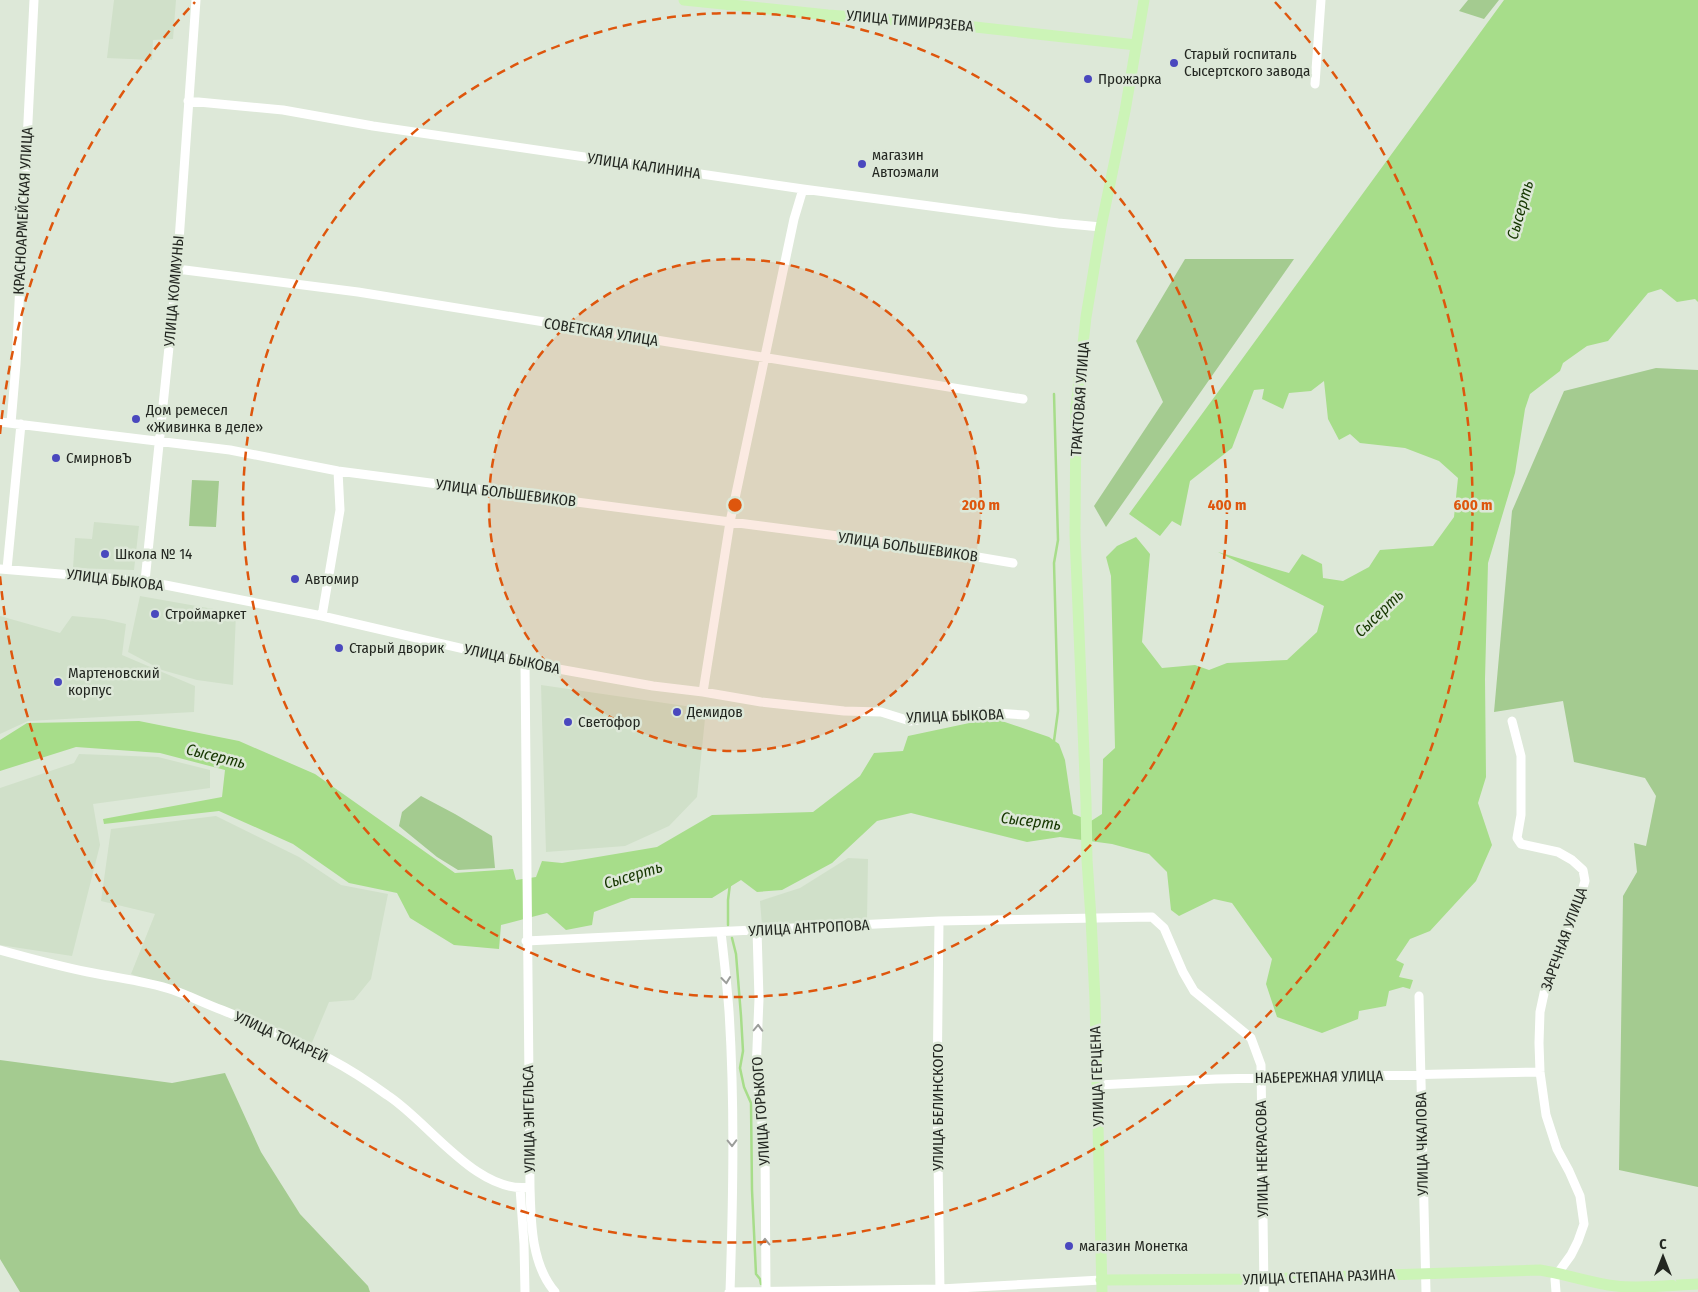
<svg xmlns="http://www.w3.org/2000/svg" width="1698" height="1292" font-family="'Fira Sans Condensed',sans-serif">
<rect width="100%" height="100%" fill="#dde8d8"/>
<path fill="#d0e0c9" d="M114,0h62l-3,39 -20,1 -1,20 -45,-2z
M94,522l45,4 -5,44 -61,-2 2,-30 17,1z
M140,596l96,17 -3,72 -36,-5 -35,-10 -34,-18z
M0,616l60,17 12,-17 32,3 22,5 -4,31 73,31 -1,26 -166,9 -28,13z
M541,685l165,24 -9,88 -28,29 -44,20 -79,6z
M79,754l79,3 52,13v18l-117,16 7,41 -28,111 -72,-11v-157l74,-25z
M216,816l83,41 42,28 47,9 -17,85 -17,21 -25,2 -18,43 -180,-71 24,-60 -54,-13 10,-72z
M848,858l20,1 -1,62 -105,4 -2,-24 40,-13z"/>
<path fill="#a4cb90" d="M1468,0h31l-15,19 -25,-8z
M1185,259h109l-188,268 -12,-21 69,-104 -27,-61z
M1656,368l42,2v817l-79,-17 4,-274 14,-24 -3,-29 12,3 10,-50 -11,-18 -71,-16 -11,-61 -69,11 18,-201 52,-120z
M192,480l27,1 -3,46 -27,-1z
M421,796l34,18 37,22 3,32 -37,2 -21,-13 -38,-31 3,-14z
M0,1060l172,23 53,-10 36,79 39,62 68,72 2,6h-350l-20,-33z"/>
<path fill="#a7dd8a" d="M1504,0h194v302l-3,-3 -18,3 -16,-13 -13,4 -40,48 -21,5 -24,17 -3,8 -30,23 -5,15 -10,64 -27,90 -3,116 1,98 -8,26 14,42 -16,36 -46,50 -20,8 -14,21 8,4 -5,13 14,3 -3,9 -7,-2 -14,4 -3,15 -27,5 -1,8 -36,14 -45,-16 -11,-33 6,-25 -40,-56 -18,-4 -35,17 -8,-6 -4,-38 -18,-18 -37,-10 -52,-7 -33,5 -116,-29 -34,8 -45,42 -50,27 -25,2 -16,-12 -29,18h-81l-37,14 -2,13 -26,5 -19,-17 -46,12 -2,24 -45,-4 -44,-27 -13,-25 -48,-10 -56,-39 -74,-33 -115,13 -1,-5 119,-22 3,-27 -65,-17 -84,-6 -76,24v-31l27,-17 112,-2 100,20 76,33 140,99 58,-4 3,11 20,-3 6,-16 20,2 95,-16 55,-32 101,-3 47,-36 14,-23 29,-2 5,-15 85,-18 56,19 10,7 6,16 8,54 18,7 11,-7 1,-55 12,-11 -4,-172 -5,-19 11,-11 19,-9 14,17 -8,88 20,26 33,-3 14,5 18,-7 60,-3 30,-28 7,-26 -106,-54 71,21 13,-19 20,10 1,14 20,3 26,-14 11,-17 53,-4 21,-29 4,-39 -19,-17 -34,-13 -45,-5 -10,-9 -11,6 -11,-21 -4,-38 -13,10 -22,2 -6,16 -21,-10 2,-10 -10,1 -22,58 -42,33 -9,45 -9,-5 -12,15 -31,-22z"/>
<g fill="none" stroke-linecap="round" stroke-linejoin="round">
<path stroke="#a7dd8a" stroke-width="2.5" d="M1054,394l4,146 -4,23 4,148 -4,30
M728,925v-25l2,-16
M732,938l4,16 5,62 2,35 -3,17 4,19 7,16 1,87 4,84 4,5 1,5"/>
<path stroke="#fff" stroke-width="9" d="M1315,84l6,-84
M188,101l95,9 90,16 430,63 255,34 43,4
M177,269l181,23 665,107
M0,422l230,28 108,21 569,74 106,18
M11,423l5,-59 18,-364
M0,569l145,12 177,35 203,47 128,23 50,6 58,10 83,9 37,1 29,9 71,-9 44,3
M7,569l14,-145
M145,581l32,-312 19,-269
M322,616l18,-106 -2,-39
M525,663l5,524c1,35 1,77 25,105
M703,692l27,-170 64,-303 9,-30
M1512,721l9,35v59l-4,23 4,6 37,8 14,8 11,10 2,11 -3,10 -7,9 -5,25 -22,50 -8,37 -1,31 1,29 6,43 11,34 12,22 11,25 4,28 -6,17 -7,14 -13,18 -3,6 1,13
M939,921l-2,169 3,202
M757,930l2,69 -3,73 9,77 1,142
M721,932c3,26 6,53 8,79 6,94 4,188 1,281
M526,941l413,-20 213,-4 12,11 19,44 11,19 57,47 10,27 3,227
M0,950c29,8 59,16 88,22 29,6 58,9 85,18 17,6 33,14 49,20 37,15 73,30 108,49 19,10 39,23 57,36 41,26 90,100 143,92
M1419,996l7,296
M1098,1085l118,-6 324,-7
M520,1188l4,56 1,48
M729,1292l211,-3 161,-9"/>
<path stroke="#ccf4b7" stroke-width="11" d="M684,0l144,15 120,9 188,21
M1101,1280l163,-1 276,-9c26,4 50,13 76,16 25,3 57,-1 82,-2
M1102,1292l-7,-292 -4,-82 -4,-58 -1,-58 -11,-267 1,-128 10,-90 15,-90 24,-116 19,-111"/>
</g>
<defs><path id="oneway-chevron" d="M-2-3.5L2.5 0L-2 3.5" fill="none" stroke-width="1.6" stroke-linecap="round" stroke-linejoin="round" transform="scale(1.25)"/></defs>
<g stroke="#9c9e9b">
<use href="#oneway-chevron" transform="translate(726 980) rotate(84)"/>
<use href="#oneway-chevron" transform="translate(758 1028) rotate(-88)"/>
<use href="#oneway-chevron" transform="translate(732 1143) rotate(89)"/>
<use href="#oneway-chevron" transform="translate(765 1242) rotate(-91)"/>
</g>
<circle cx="735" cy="505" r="246" fill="#de560d" fill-opacity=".12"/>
<g fill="none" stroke="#de560d" stroke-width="2.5" stroke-dasharray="9 6">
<circle cx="735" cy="505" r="246"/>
<circle cx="735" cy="505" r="492"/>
<path d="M0 434A738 738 0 0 1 195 2M1275 2A738 738 0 1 1 0 576"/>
</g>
<g fill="#4a48be" stroke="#dde8d8" stroke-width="2">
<circle cx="1174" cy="63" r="5"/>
<circle cx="1088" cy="79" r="5"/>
<circle cx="862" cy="164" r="5"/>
<circle cx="136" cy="419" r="5"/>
<circle cx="56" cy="458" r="5"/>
<circle cx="105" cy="554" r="5"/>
<circle cx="295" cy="579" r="5"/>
<circle cx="155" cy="614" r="5"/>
<circle cx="339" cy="648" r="5"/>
<circle cx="58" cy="682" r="5"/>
<circle cx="677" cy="712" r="5"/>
<circle cx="568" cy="722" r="5"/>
<circle cx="1069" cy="1246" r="5"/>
</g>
<g text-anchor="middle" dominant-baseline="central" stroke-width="5" stroke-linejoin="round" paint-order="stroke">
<g font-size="15" fill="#232721" stroke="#dde8d8">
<text transform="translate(910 21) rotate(5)">УЛИЦА ТИМИРЯЗЕВА</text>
<text transform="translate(644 166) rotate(8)">УЛИЦА КАЛИНИНА</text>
<text transform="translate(23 211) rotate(-87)">КРАСНОАРМЕЙСКАЯ УЛИЦА</text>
<text transform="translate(174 291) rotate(-85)">УЛИЦА КОММУНЫ</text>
<text transform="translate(601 332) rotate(9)">СОВЕТСКАЯ УЛИЦА</text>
<text transform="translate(1080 399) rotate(-86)">ТРАКТОВАЯ УЛИЦА</text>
<text transform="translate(506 493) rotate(7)">УЛИЦА БОЛЬШЕВИКОВ</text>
<text transform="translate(908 547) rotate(8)">УЛИЦА БОЛЬШЕВИКОВ</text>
<text transform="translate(115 580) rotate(7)">УЛИЦА БЫКОВА</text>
<text transform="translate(512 659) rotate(12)">УЛИЦА БЫКОВА</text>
<text transform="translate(955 716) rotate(-2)">УЛИЦА БЫКОВА</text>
<text transform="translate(809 928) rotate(-3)">УЛИЦА АНТРОПОВА</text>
<text transform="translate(1564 939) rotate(-70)">ЗАРЕЧНАЯ УЛИЦА</text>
<text transform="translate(281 1037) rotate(25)">УЛИЦА ТОКАРЕЙ</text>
<text transform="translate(1097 1076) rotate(-92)">УЛИЦА ГЕРЦЕНА</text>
<text transform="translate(1319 1077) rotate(-1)">НАБЕРЕЖНАЯ УЛИЦА</text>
<text transform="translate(938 1107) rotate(-90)">УЛИЦА БЕЛИНСКОГО</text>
<text transform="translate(761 1111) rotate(-94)">УЛИЦА ГОРЬКОГО</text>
<text transform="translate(529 1119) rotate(-91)">УЛИЦА ЭНГЕЛЬСА</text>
<text transform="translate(1422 1144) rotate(-91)">УЛИЦА ЧКАЛОВА</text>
<text transform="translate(1262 1159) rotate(-91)">УЛИЦА НЕКРАСОВА</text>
<text transform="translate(1319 1277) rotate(-2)">УЛИЦА СТЕПАНА РАЗИНА</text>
</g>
<g font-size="15" fill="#232721" stroke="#dde8d8" text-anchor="start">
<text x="1184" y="54">Старый госпиталь<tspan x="1184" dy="17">Сысертского завода</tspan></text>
<text x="1098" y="79">Прожарка</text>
<text x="872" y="155">магазин<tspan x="872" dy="17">Автоэмали</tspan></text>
<text x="146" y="410">Дом ремесел<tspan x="146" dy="17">«Живинка в деле»</tspan></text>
<text x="66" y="458">СмирновЪ</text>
<text x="115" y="554">Школа № 14</text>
<text x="305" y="579">Автомир</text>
<text x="165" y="614">Строймаркет</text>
<text x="349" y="648">Старый дворик</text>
<text x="68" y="673">Мартеновский<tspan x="68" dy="17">корпус</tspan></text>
<text x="687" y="712">Демидов</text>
<text x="578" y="722">Светофор</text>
<text x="1079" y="1246">магазин Монетка</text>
</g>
<g font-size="16" font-style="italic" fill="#163700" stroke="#dde8d8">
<text transform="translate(1520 210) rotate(-74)">Сысерть</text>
<text transform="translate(1379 613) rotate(-44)">Сысерть</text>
<text transform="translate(216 756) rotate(14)">Сысерть</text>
<text transform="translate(1031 821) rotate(7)">Сысерть</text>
<text transform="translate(633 875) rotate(-17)">Сысерть</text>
</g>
</g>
<circle cx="735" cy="505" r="8" fill="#de560d" stroke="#dde8d8" stroke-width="2.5"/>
<g font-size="15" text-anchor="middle" font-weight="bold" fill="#de560d" stroke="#dde8d8" stroke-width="5" stroke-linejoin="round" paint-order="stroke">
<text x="981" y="510">200 m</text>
<text x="1227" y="510">400 m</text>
<text x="1473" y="510">600 m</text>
</g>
<g transform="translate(1663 1257)" stroke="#dde8d8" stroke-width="4" paint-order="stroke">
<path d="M0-4L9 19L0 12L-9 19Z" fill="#232721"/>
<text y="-8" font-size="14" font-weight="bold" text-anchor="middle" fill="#232721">С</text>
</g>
</svg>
